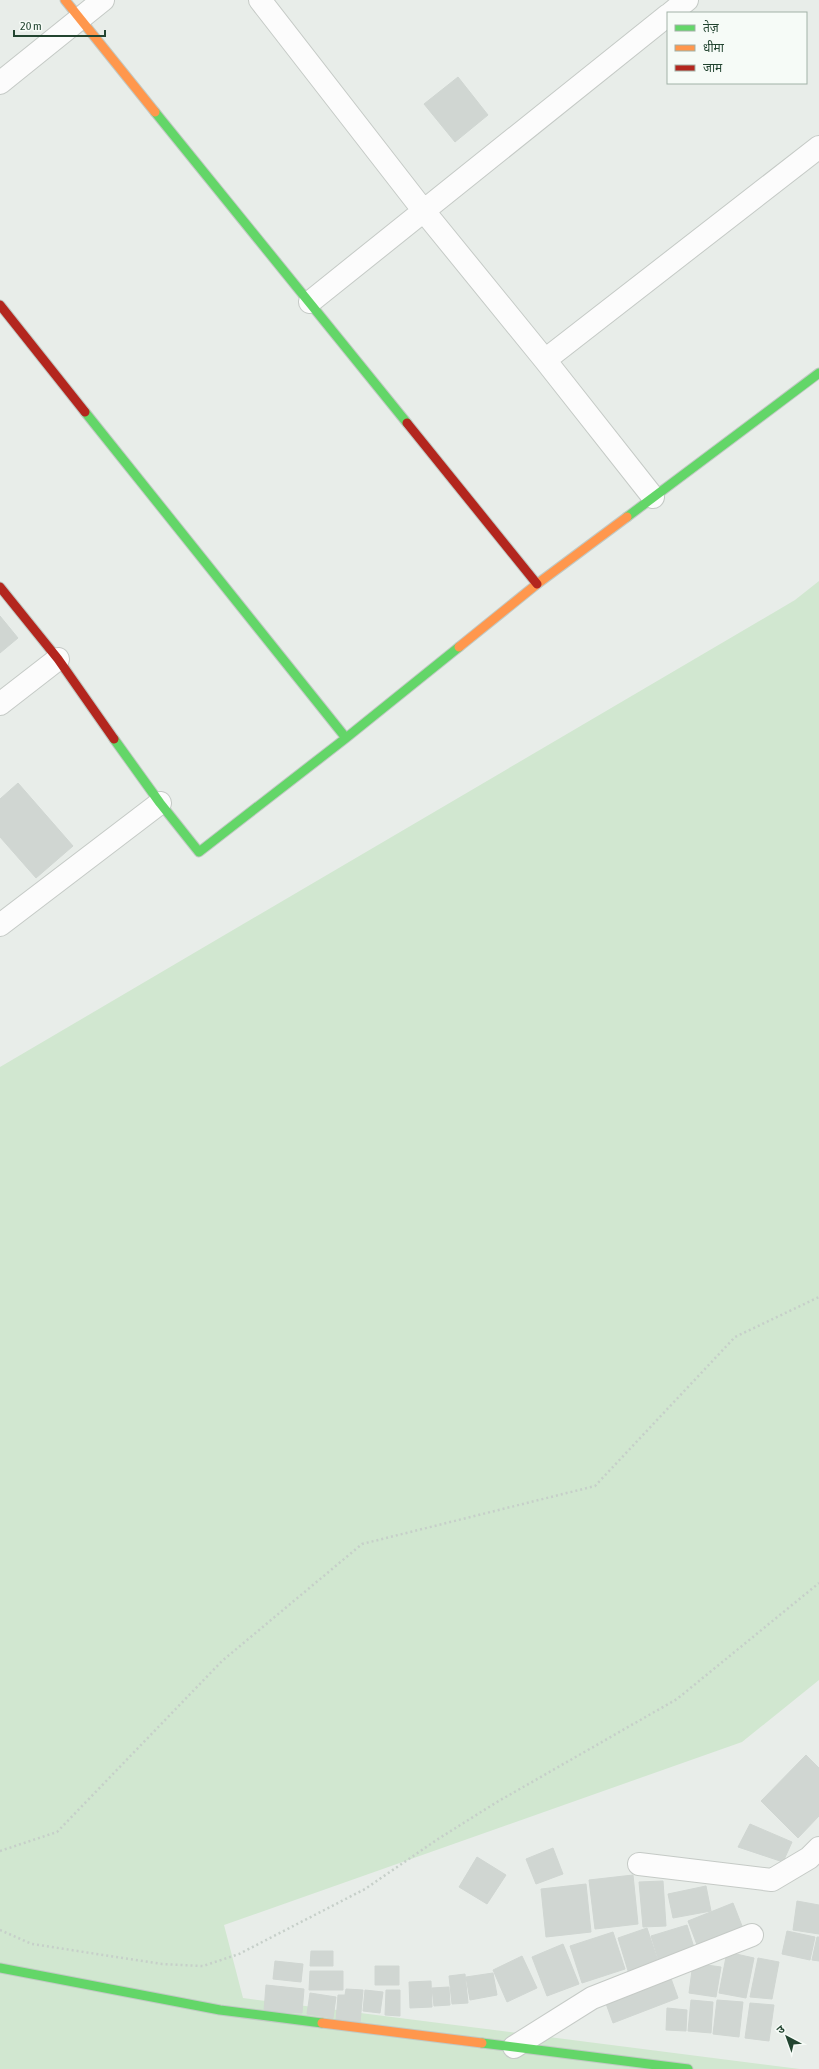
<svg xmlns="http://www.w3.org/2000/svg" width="819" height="2069" font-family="'Asap Condensed','Noto Sans Devanagari',sans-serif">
<rect width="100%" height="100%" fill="#e8ede9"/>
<path fill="#d1e7d0" d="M819,581v1099l-77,62 -518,183 19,73 557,71h-800v-1002l795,-467z"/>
<path fill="#d0d6d2" stroke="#d0d6d2" d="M458,77l30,38 -33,27 -31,-38z
M0,616l18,22 -18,15z
M18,783l55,63 -37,32 -36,-41v-38z
M806,1755l13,13v48l-21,22 -37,-37z
M750,1824l42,18 -9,20 -45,-15z
M553,1848l10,26 -27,10 -10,-25z
M477,1857l29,18 -19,29 -28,-17z
M633,1875l5,49 -43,5 -6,-49z
M663,1881l3,45 -23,1 -4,-45z
M586,1884l5,48 -45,5 -5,-48z
M706,1886l5,25 -38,7 -5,-24z
M797,1901l22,4v29l-26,-4z
M733,1903l11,28 -45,19 -11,-29z
M687,1925l9,29 -36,11 -9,-29z
M647,1928l12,36 -30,10 -11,-36z
M787,1931l28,6 -5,23 -28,-6z
M613,1932l12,37 -43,14 -12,-37z
M817,1937h2v24l-7,-1z
M563,1944l16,40 -32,12 -15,-39z
M311,1951h22v15h-23z
M727,1952l27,6 -8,40 -27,-5z
M522,1956l15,32 -30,14 -14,-32z
M758,1958l21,4 -7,37 -22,-2z
M275,1961l28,3 -2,18 -28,-3z
M693,1963l28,4 -5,30 -27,-4z
M375,1966h24v19h-24z
M310,1971h33v19h-34z
M493,1973l4,22 -27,5 -4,-23z
M669,1973l9,25 -65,25 -9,-25z
M465,1974l3,29 -16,1 -3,-28z
M431,1981l1,26 -22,1 -1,-26z
M266,1985l38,4 -2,24 -38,-2z
M449,1987l1,18 -16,1 -2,-18z
M346,1989l17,1 -3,33 -24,-2 2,-26h7z
M365,1990l18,2 -3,21 -17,-2z
M386,1990h14v26l-15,-1z
M310,1993l26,4 -3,21 -26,-4z
M691,2000l22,2 -2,31 -23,-2z
M717,2000l26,2 -4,35 -26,-3z
M750,2003l24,2 -5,36 -24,-3z
M667,2008l20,2 -1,21 -20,-1z"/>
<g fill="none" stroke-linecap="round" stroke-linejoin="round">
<g stroke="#c5cac6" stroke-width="24">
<path id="street" d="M260,0l163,210 122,150 108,137
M671,13l16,-13
M0,83l103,-83
M310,302l358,-287
M545,360l274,-213
M0,704l58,-45
M0,925l160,-122
M639,1864l133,16 37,-22 10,-10
M514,2047l78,-49 160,-63"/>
</g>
<g stroke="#c1c9c4" stroke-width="11">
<path id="fast" d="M155,112l252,311
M85,412l261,326
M627,517l192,-144
M114,739l46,64 39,49 147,-114 113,-91
M0,1968l220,42 102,13
M482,2043l206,26"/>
</g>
<g stroke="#c1c9c4" stroke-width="11">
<path id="slow" d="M65,0l90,112
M459,647l78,-63 90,-67
M322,2023l160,20"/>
</g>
<g stroke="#c1c9c4" stroke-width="11">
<path id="jam" d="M0,305l85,107
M407,423l130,161
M0,587l58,72 56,80"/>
</g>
<path stroke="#c6cfc9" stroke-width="2.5" stroke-dasharray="2 3" stroke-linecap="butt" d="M0,1851l57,-19 165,-171 140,-117 233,-58 140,-149 84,-40
M0,1930l32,14 130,20 41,2 36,-12 126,-65 73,-50 59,-37 180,-103 142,-116"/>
<use href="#street" stroke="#fcfcfc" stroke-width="22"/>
<use href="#fast" stroke="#63d668" stroke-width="9"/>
<use href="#slow" stroke="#ff974d" stroke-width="9"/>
<use href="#jam" stroke="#b3261e" stroke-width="9"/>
</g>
<rect x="667" y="12" width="140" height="72" fill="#f6fbf7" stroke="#a1b2a7"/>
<rect x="675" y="25" width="20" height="6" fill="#63d668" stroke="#a1b2a7"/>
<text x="703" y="32" font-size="12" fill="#224430">तेज़</text>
<rect x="675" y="45" width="20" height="6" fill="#ff974d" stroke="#a1b2a7"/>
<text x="703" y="52" font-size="12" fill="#224430">धीमा</text>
<rect x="675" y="65" width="20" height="6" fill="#b3261e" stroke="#a1b2a7"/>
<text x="703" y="72" font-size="12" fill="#224430">जाम</text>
<g transform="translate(787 2037) rotate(319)" stroke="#f6fbf7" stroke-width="3" paint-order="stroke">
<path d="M0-3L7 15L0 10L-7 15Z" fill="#224430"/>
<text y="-6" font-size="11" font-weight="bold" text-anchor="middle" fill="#224430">उ</text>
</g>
<path d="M14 30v6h91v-6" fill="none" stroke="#224430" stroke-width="2"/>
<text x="20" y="30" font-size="12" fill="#224430" stroke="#f6fbf7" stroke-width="3" paint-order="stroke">20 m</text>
</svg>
